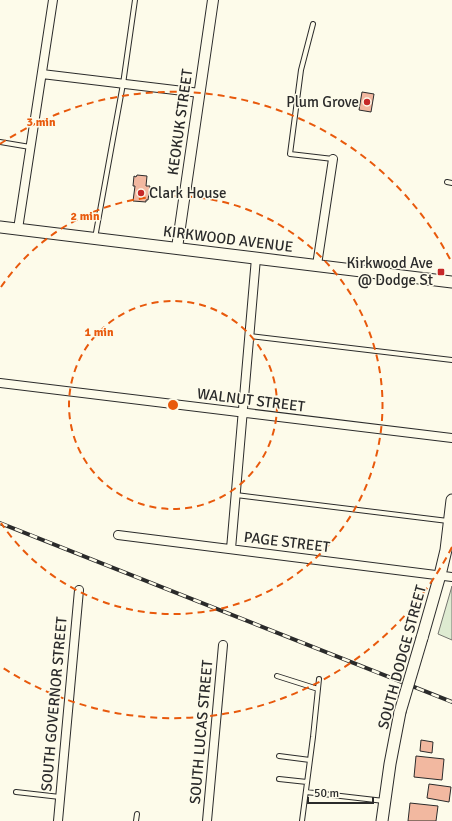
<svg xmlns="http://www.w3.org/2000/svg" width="452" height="821" font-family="Signika,sans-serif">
<rect width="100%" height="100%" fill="#fdfbea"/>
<path fill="#deebd1" stroke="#74746e" d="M452,586v54l-14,-6z"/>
<path fill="#f2b8a0" stroke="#2b2b2b" d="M362,92l12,2 -3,18 -12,-2z
M137,175l10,1 -1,10h4l-2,14h-2v2l-13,-1 2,-15h-2l1,-10 2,1z
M421,740l12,2 -1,11 -12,-2z
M416,756l28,3 -2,21 -28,-3z
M429,784l22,3 -2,15 -22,-4z
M410,803l28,3 -2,15h-28z"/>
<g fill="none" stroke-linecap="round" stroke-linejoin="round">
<g stroke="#2b2b2b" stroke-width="6">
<path id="service" d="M313,24l-12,46 -11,84 43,5
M0,142l30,5
M447,182l5,1
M95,238l28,-154 12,-84
M250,336l202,24
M236,495l212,26
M277,676l41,13
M279,756l31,4
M279,779l28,3
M16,792l44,5
M306,792l78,9
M136,821l1,-7
M302,821l11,-84 6,-58"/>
</g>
<g stroke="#2b2b2b" stroke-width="10">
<path id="minor" d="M42,74l158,19
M18,229l35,-229
M317,265l16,-106
M0,383l452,55
M118,535l334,42
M231,549l25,-291
M58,821l21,-231
M207,821l16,-176"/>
</g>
<g stroke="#2b2b2b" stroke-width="12">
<path id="tertiary" d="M177,248l36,-248"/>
</g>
<g stroke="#2b2b2b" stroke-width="13">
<path id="secondary" d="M0,227l452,55
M422,638l18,-63 6,-25 6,-50
M382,821l8,-57 10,-52"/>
</g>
<use href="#service" stroke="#fdfbea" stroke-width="4"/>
<use href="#minor" stroke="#fdfbea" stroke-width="8"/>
<use href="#tertiary" stroke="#fdfbea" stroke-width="10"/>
<use href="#secondary" stroke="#fdfbea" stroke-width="11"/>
<g stroke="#2b2b2b" stroke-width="4">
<path id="rail" d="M0,523l452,179"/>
</g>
<use href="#rail" stroke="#fdfbea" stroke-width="2.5" stroke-dasharray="8" stroke-linecap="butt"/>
<g stroke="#2b2b2b" stroke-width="13" stroke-linecap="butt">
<path id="secondary-bridge" d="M400,712l22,-74"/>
</g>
<use href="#secondary-bridge" stroke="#fdfbea" stroke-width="11"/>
</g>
<g fill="none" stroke="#e8590c" stroke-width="2" stroke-dasharray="7 5">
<circle cx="173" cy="405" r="104"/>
<path d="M1 287A209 209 0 1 1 1 523"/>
<path d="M452 547A313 313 0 0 1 0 666M0 144A313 313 0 0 1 452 263"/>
</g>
<g fill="#c62828" stroke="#fdfbea" stroke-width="1.5">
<circle cx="367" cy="102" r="4"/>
<circle cx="141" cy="193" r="4"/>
<rect x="437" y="268" width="8" height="8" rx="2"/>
</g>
<g text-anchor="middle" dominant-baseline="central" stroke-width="3" stroke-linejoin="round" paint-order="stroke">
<g font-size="15" fill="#2b2b2b" stroke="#fdfbea" text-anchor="end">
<text x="359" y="102">Plum Grove</text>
<text x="149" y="193" text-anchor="start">Clark House</text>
<text x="433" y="263">Kirkwood Ave<tspan x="433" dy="17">@ Dodge St</tspan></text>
</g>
<g font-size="15" fill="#2b2b2b" stroke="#fdfbea">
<text transform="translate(180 122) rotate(-82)">KEOKUK STREET</text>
<text transform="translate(228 239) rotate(7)">KIRKWOOD AVENUE</text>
<text transform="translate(251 400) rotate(7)">WALNUT STREET</text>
<text transform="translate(287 542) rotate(7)">PAGE STREET</text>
<text transform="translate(402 657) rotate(-75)">SOUTH DODGE STREET</text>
<text transform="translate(54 704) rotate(-85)">SOUTH GOVERNOR STREET</text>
<text transform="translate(201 732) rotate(-85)">SOUTH LUCAS STREET</text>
</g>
</g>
<circle cx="173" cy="405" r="6" fill="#e8590c" stroke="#fdfbea" stroke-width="2"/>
<g font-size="12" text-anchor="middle" font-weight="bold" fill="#e8590c" stroke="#fdfbea" stroke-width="3" stroke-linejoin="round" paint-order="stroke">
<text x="41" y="126">3 min</text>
<text x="85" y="220">2 min</text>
<text x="99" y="336">1 min</text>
</g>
<path d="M308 797v6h65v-6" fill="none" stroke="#2b2b2b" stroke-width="2"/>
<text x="314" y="797" font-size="12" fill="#2b2b2b" stroke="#fdfbea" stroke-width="3" paint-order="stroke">50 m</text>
</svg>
